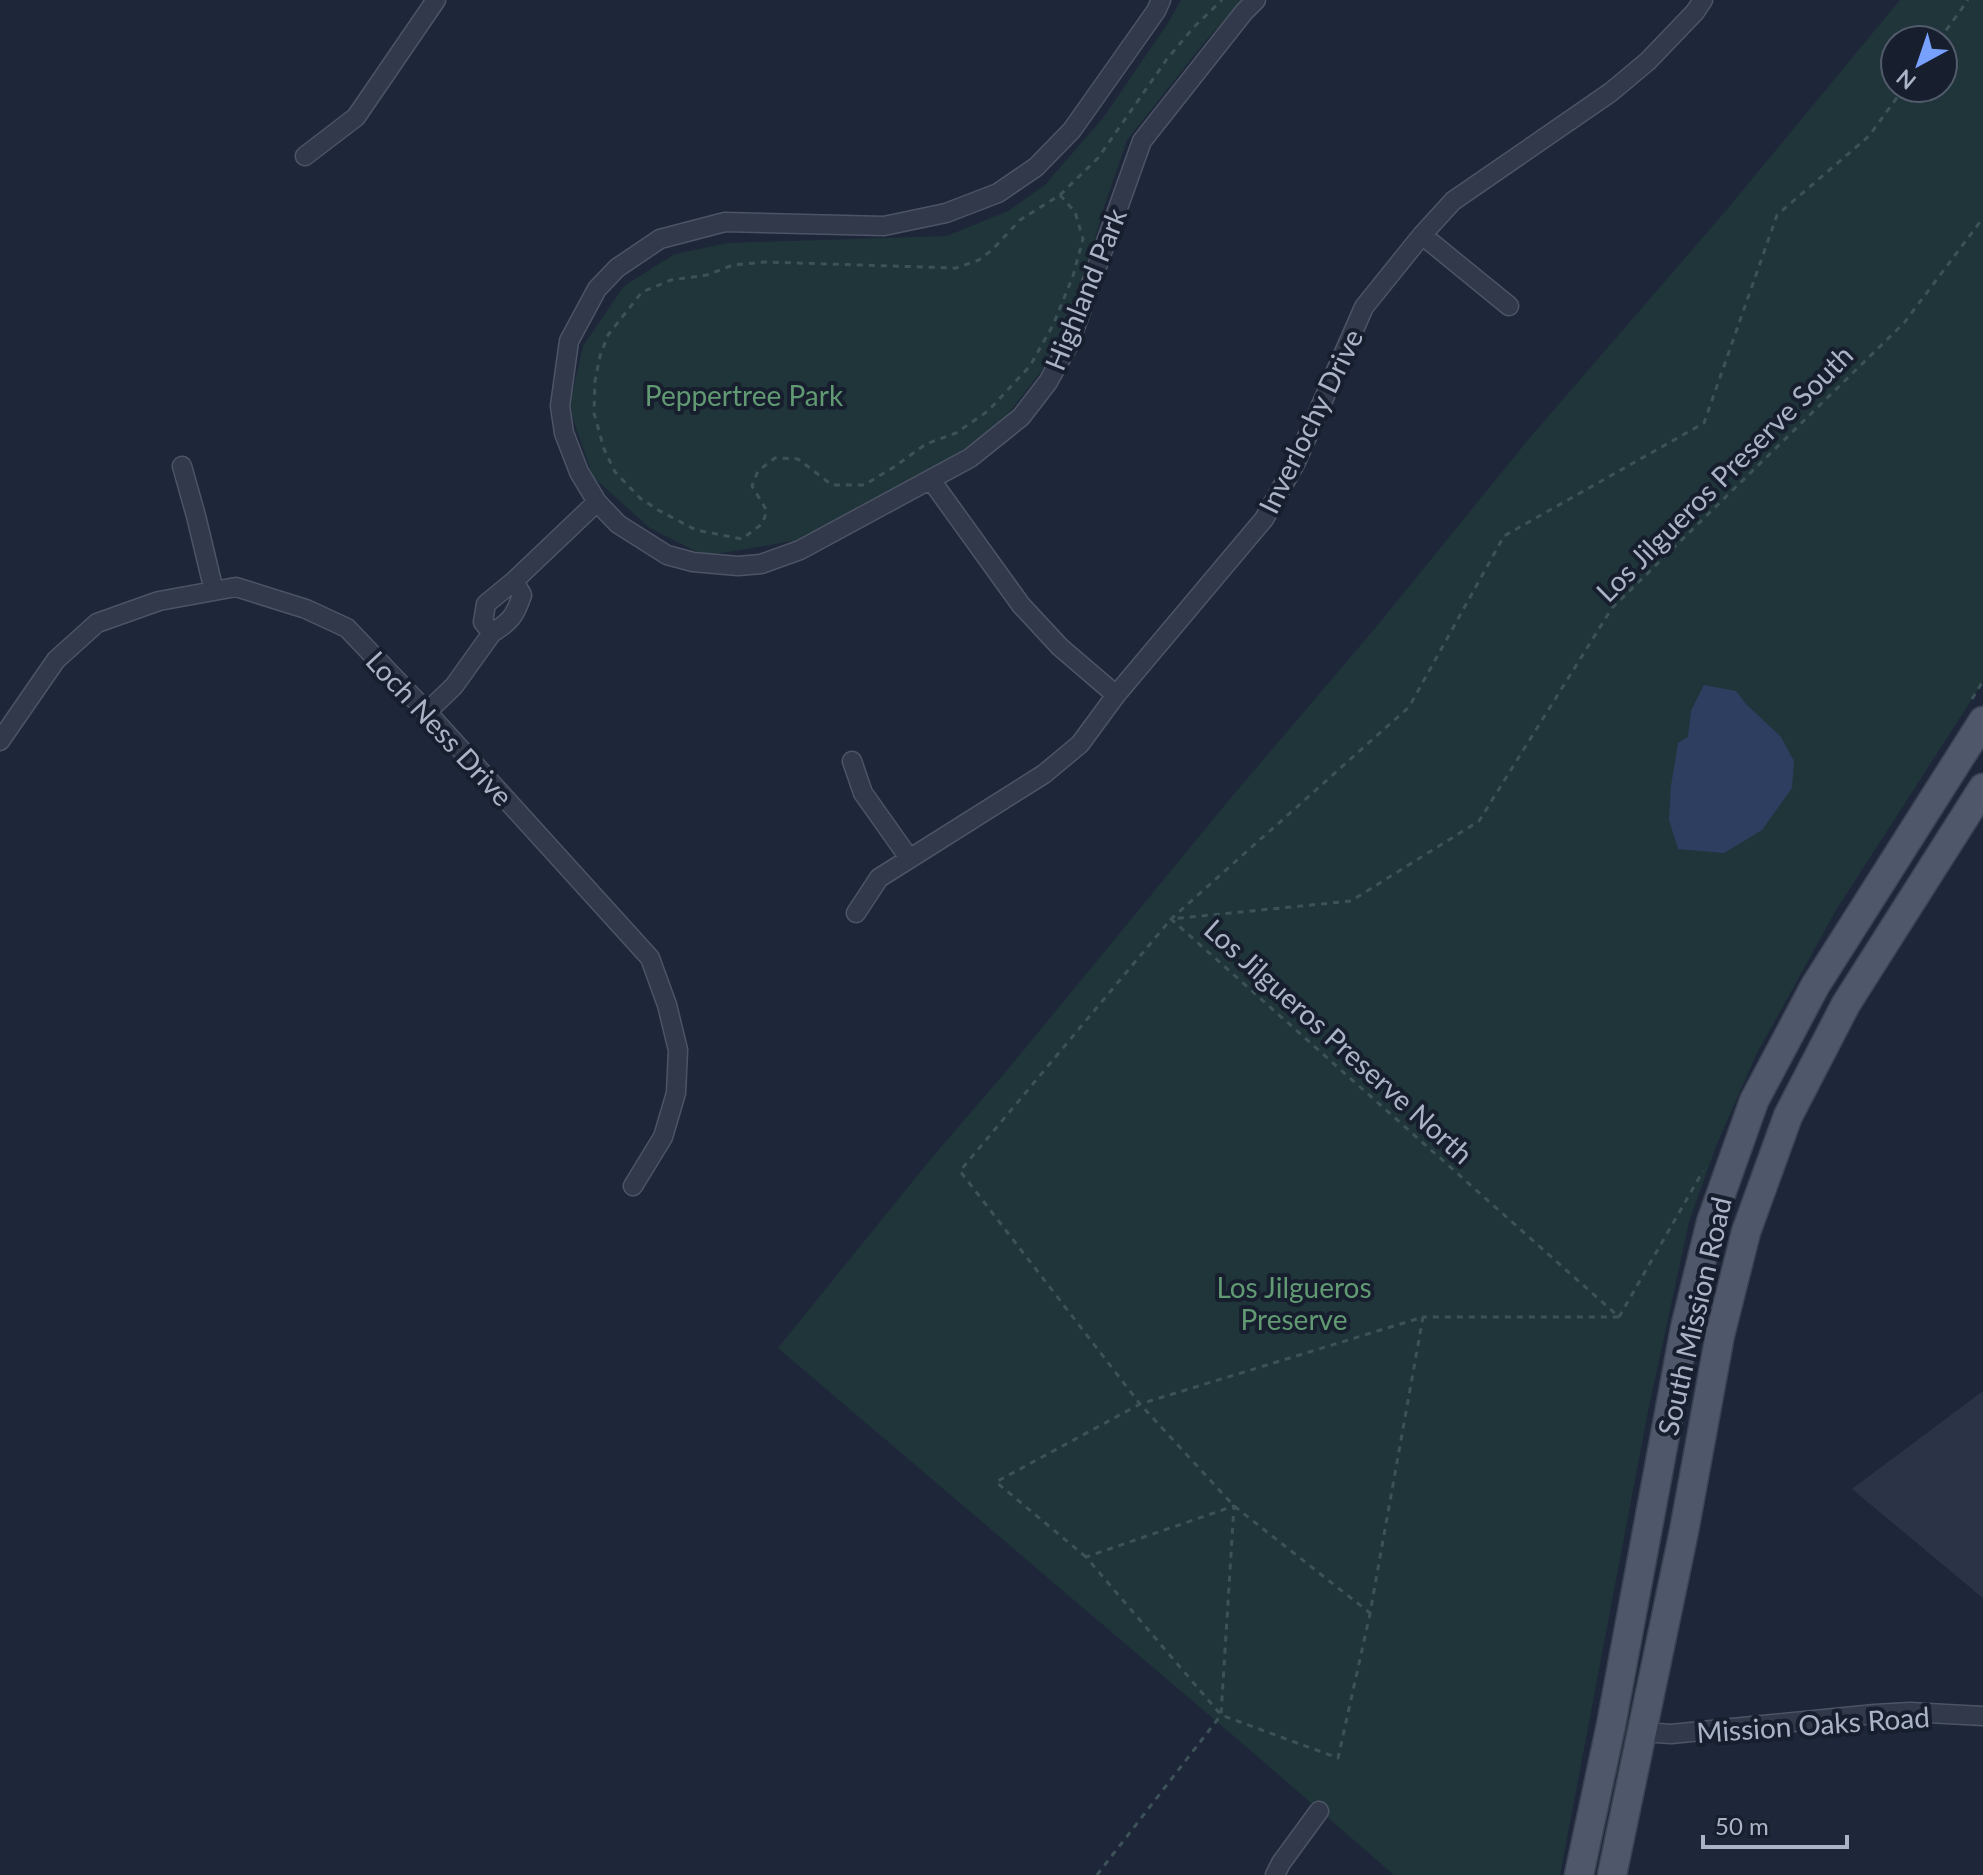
<svg xmlns="http://www.w3.org/2000/svg" width="1983" height="1875" font-family="Lato,sans-serif">
<rect width="100%" height="100%" fill="#1e2739"/>
<path fill="#2b3447" d="M1983,1391v207l-131,-109z"/>
<path fill="#20353a" fill-rule="evenodd" d="M1181,0h62l-35,38 -81,102 -25,73 -23,83 -37,74 -40,52 -59,41 -82,42 -57,34 -99,17 -55,-28 -57,-51 -24,-70 14,-61 41,-60 51,-32 53,-11 219,-7 61,-25 37,-26 58,-67 65,-95z
M1900,0h83v682l-147,228 -80,145 -40,91 -27,76 -41,189 -88,464h-166l-145,-126 -471,-401 152,-188 79,-92 221,-269 147,-173 151,-186 196,-227zM1895,40h48v48h-48z"/>
<path fill="#2d3e60" d="M1704,685l32,6 10,13 35,33 13,24 -2,27 -30,42 -38,23 -46,-4 -9,-29 2,-34 7,-43 10,-6 3,-26z"/>
<g fill="none" stroke-linecap="round" stroke-linejoin="round">
<g stroke="#4c5465" stroke-width="21">
<path id="minor" d="M1161,0l-5,11 -84,119 -36,37 -38,26 -52,20 -62,13 -159,-4 -65,17 -43,29 -20,21 -28,52 -9,65 4,27 15,39 18,30 21,22 49,31 26,7 45,4 23,-2 39,-14 170,-92 51,-41 27,-35 22,-40 72,-201 102,-129 12,-12
M305,156l51,-39 80,-117
M1422,235l87,71
M182,466l14,50 18,75
M931,480l90,125 39,42 56,48
M514,581l8,14c-7,21 -12,27 -30,38l-9,-11 3,-18 28,-23 83,-79
M427,712l27,-26 38,-53
M0,741l56,-81 41,-37 62,-22 77,-14 70,22 41,19 80,84 223,246 17,47 11,45 -2,43 -13,44 -30,49
M852,761l11,32 46,65
M856,913l23,-35 165,-104 36,-30 36,-49 148,-176 32,-57 68,-155 58,-72 31,-34 158,-109 37,-31 47,-49 8,-12
M1643,1732l28,2 204,-20 35,-2 73,4
M1275,1875l6,-12 38,-52"/>
</g>
<g stroke="#3b4353" stroke-width="31">
<path id="primary" d="M1579,1875l32,-150 74,-397 26,-106 43,-121 61,-115 168,-265
M1612,1875l72,-344 36,-196 26,-103 42,-116 58,-112 137,-216"/>
</g>
<path stroke="#3d5258" stroke-width="3" stroke-dasharray="6 6" stroke-linecap="butt" d="M1939,40l29,-40
M1904,88l-35,48 -92,79 -73,208 -200,113 -95,171 -238,212 180,-18 128,-80 133,-213 292,-285 79,-105
M1060,195l15,17 8,27 -10,37 -20,49 -23,41 -42,45 -32,22 -30,11 -32,23 -30,18h-32l-34,-26 -23,-1 -17,13 -6,15 15,25 -5,13 -20,15 -46,-9 -38,-20 -18,-12 -25,-26 -11,-23 -10,-36 1,-32 5,-25 8,-21 34,-43 29,-12 36,-5 26,-10 32,-3 191,6 23,-8 14,-11 27,-29z
M1060,195l38,-37 69,-99 27,-32 28,-27
M1972,699l11,-18
M1619,1317l84,-146
M1086,1557l-90,-75 144,-78 94,102 136,107 53,-296 -283,87 -180,-233 211,-252 448,398h-196
M1097,1875l124,-160 13,-209 -148,51 135,158 117,43 32,-144"/>
<use href="#minor" stroke="#31394a" stroke-width="18"/>
<use href="#primary" stroke="#4f586a" stroke-width="28"/>
</g>
<g text-anchor="middle" dominant-baseline="central" stroke-width="8" stroke-linejoin="round" paint-order="stroke">
<g font-size="28" fill="#abb4c7" stroke="#171f2e">
<text transform="translate(1085 289) rotate(-68)">Highland Park</text>
<text transform="translate(1310 421) rotate(-64)">Inverlochy Drive</text>
<text transform="translate(1724 473) rotate(-45)">Los Jilgueros Preserve South</text>
<text transform="translate(440 728) rotate(47)">Loch Ness Drive</text>
<text transform="translate(1339 1041) rotate(42)">Los Jilgueros Preserve North</text>
<text transform="translate(1694 1316) rotate(-77)">South Mission Road</text>
<text transform="translate(1813 1724) rotate(-4)">Mission Oaks Road</text>
</g>
<g font-size="28" fill="#619973" stroke="#171f2e">
<text x="744" y="395">Peppertree Park</text>
<text x="1294" y="1287">Los Jilgueros<tspan x="1294" dy="32">Preserve</tspan></text>
</g>
</g>
<g transform="translate(1919 64) rotate(220)"><circle r="38" fill="#171f2e" stroke="#525b6b" stroke-width="2"/>
<path d="M0-6L14 30L0 20L-14 30Z" fill="#78a0ff"/>
<text y="-12" font-size="22" font-weight="bold" text-anchor="middle" fill="#abb4c7">N</text>
</g>
<path d="M1703 1835v12h144v-12" fill="none" stroke="#abb4c7" stroke-width="4"/>
<text x="1715" y="1835" font-size="24" fill="#abb4c7" stroke="#171f2e" stroke-width="6" paint-order="stroke">50 m</text>
</svg>
